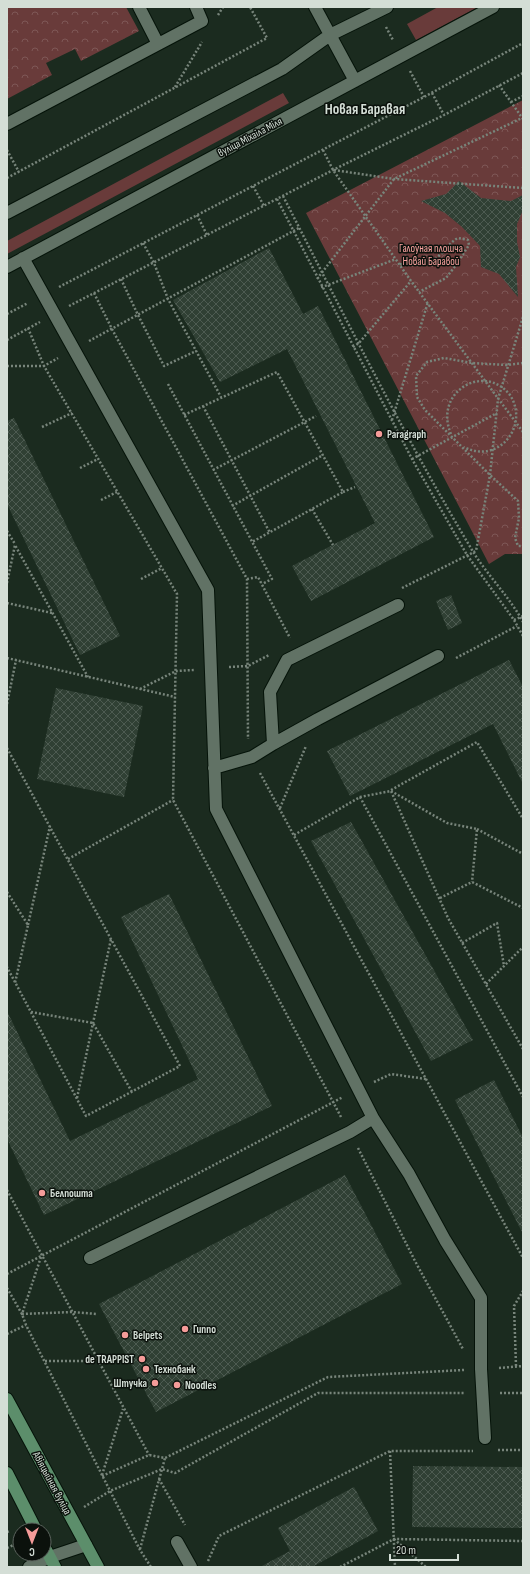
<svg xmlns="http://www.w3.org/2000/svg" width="530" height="1574" font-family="'Sofia Sans Condensed',sans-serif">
<defs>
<pattern id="park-crowns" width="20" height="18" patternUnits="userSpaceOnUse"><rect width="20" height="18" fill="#693b3a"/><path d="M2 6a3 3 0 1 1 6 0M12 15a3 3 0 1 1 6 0" fill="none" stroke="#7e5756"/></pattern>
<pattern id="building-cross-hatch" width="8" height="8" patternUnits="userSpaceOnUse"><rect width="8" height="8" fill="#304034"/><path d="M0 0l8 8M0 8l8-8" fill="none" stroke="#4d5b51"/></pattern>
</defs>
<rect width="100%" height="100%" fill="#1b2b1f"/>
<path fill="#693b3a" d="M438,7h40l-62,33 -9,-16z
M283,93l6,10 -282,151v-13z"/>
<path fill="url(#park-crowns)" d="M7,7h119l13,24 -58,30 -6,-12 -29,14 6,12 -45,24z
M523,100v454h-18l-16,10 -183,-351z"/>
<path fill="url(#building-cross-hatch)" d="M459,181l22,17 30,3 12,-6v15l-6,14v18l3,15 -4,10 2,30 -19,-23 -18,-7 -1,-21 -18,-19 -17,-14 -24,-12 25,-7z
M269,248l34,66 15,-8 116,231 -123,64 -19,-35 83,-43 -88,-174 -67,33 -47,-82z
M14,418l106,218 -40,19 -73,-151v-83z
M451,595l11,28 -14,7 -12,-29z
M509,660l14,27v97l-30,-60 -143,72 -23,-45z
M56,688l87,18 -19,91 -87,-18z
M351,822l122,218 -42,21 -120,-220z
M169,894l103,212 -228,109 -37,-76v-128l63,130 128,-62 -77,-162z
M494,1080l29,58v96l-68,-134z
M345,1175l57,109 -246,128 -57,-108z
M413,1466l110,1v61l-111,-1z
M354,1487l24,44 -66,36h-52l30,-16 -12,-23z"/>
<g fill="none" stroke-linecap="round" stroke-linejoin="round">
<g stroke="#051309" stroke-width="14">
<path id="minor" d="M139,7l19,37
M315,7l40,74
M7,124l195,-103 -6,-14
M7,213l275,-144 48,-34 57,-28
M23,258l185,332 8,219 157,309 36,56 36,66 36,58v71l4,69
M7,267l486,-260
M273,744l45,-25 120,-63
M214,768l38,-11 21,-13 -3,-52 17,-32 111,-55
M90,1258l260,-126 23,-14
M177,1542l14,25
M29,1567l21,-10 36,-12"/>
</g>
<g stroke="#051309" stroke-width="14">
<path id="major" d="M7,1399l91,168
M7,1473l29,57
M44,1546l11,21"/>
</g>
<path stroke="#78857b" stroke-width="2.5" stroke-dasharray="2 2" stroke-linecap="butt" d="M218,15l5,-8
M386,27l7,13
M410,71l14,26
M499,85l24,34
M175,87l27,-45
M432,93l12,22
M511,102l12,-6
M7,150l12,22
M323,150l10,20 78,111 112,151
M334,170l60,9 129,9
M7,178l260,-140 -17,-31
M253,186l11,20
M283,196c61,119 121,240 189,354 15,25 37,46 51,72
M277,199l135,260 55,96 47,65 9,16
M197,215l10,20
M143,243l11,20 14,36 53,98
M400,264c17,2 32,0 44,-13 5,-6 8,-10 14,-13l10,2 1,5 -13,20 -10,13 -27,14
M121,279l17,36 26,51 32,-15
M317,279l77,-100 128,-61
M59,287l365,-190 99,-54
M321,287l7,-2 68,-26
M94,293l18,36 135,250 1,160
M69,306l264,-136 111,-55 79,-42
M7,314l21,-11
M28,328l16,38 133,228 -4,206 168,317
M7,340l33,-18
M89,341l210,-113
M353,347l6,-4 52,-62
M523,363l-17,2 -34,-2 -28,-5 -17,4 -11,14 1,21 8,13 65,65 28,26 1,17 -4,20 3,8h5
M7,366h37l14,-8
M168,384l104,195 -10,5
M203,406l67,127
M184,415l93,-43 66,120 -91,50
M392,420l36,-118
M42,427l30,-14
M451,434c-18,-42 33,-72 59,-39 20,31 -12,70 -46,52
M412,459l85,-46
M80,468l18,-9
M213,470l103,-54
M343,492l12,-5
M101,500l16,-8
M232,506l91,-51
M312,509l21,36
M7,531l8,13
M141,579l21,-11
M247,579l11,-2 32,61
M7,583l8,-38 73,132
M402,588l74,-37 14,-76 8,-76 25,-82
M7,603l45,10
M514,620l9,-4
M7,658l168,39
M456,658l61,-32
M229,667l19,-1 21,-11
M140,689l36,-18 18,-1
M7,704l9,-44
M7,748l173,318 -94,50 -79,-149
M260,773l263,485
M391,790l86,-48 46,77
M391,791l56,32 30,6 -5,53
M360,797l163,300
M280,808l26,-62
M477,829l46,25
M294,835l66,-38 31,-6 57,127 75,131
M68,859l105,-59
M7,892l21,33 -13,58
M440,898l32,-16 51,26
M28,925l22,-99
M462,943l35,-20 7,43
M486,984l37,-37
M31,1012l62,11 39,69
M374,1082l17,-8 35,5
M77,1098l34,-159
M358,1148l57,113 48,88
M7,1190l142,265
M41,1257l-19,57 50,-2 25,2
M7,1274l336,-177
M7,1288l15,26 4,11 114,225 11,17
M7,1334l19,-9
M45,1361h53
M516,1366l-2,-60 9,-15
M499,1368l24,-2
M500,1393h23
M498,1450h25
M390,1451l5,116
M102,1475l21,-66
M102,1476l47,-21 16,3 163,-81 136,-7
M159,1479l26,46
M84,1507l26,-16 52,-22 13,4 143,-80h147
M7,1532l3,-1
M394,1539l32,28
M7,1548l13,-6
M140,1549l25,-91
M208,1561l11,-25 171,-85h83
M340,1567l54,-28 129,2"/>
<use href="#minor" stroke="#617265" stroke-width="12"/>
<use href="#major" stroke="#5c8e6b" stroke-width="12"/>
</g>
<g fill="#f59b99" stroke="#0b110c" stroke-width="1.5">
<circle cx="379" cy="434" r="4"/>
<circle cx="42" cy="1193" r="4"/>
<circle cx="185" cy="1329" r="4"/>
<circle cx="125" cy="1335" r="4"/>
<circle cx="142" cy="1359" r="4"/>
<circle cx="146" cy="1369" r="4"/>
<circle cx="155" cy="1383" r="4"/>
<circle cx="177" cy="1385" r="4"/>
</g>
<g text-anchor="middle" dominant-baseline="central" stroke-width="3" stroke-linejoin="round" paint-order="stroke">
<g font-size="11" fill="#d4ded6" stroke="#0b110c">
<text transform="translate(250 137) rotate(-28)">вуліца Міхаіла Міля</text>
<text transform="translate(52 1483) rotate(62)">Авіяцыйная вуліца</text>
</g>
<g font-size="11" fill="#fba4a1" stroke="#0b110c">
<text x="431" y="248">Галоўная плошча<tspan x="431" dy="13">Новай Баравой</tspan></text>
</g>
<g font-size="11" font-weight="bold" fill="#d4ded6" stroke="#0b110c" text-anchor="start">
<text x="387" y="434">Paragraph</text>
<text x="50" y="1193">Белпошта</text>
<text x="193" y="1329">Гиппо</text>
<text x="133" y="1335">Belpets</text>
<text x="134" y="1359" text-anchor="end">de TRAPPIST</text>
<text x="154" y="1369">Технобанк</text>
<text x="147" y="1383" text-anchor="end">Штучка</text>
<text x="185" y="1385">Noodles</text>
</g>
<g font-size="15" font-weight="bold" fill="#d4ded6" stroke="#0b110c">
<text x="365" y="109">Новая Баравая</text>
</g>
</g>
<rect width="530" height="1574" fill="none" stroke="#d4ded6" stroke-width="16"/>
<g transform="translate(32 1542) rotate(180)"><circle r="19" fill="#0b110c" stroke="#5b635d"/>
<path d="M0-3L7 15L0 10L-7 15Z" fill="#f59b99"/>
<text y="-6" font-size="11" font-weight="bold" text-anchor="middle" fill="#d4ded6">С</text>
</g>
<path d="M390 1554v6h68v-6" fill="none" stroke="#d4ded6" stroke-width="2"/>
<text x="396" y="1554" font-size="12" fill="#d4ded6" stroke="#0b110c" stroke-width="3" paint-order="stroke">20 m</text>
</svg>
